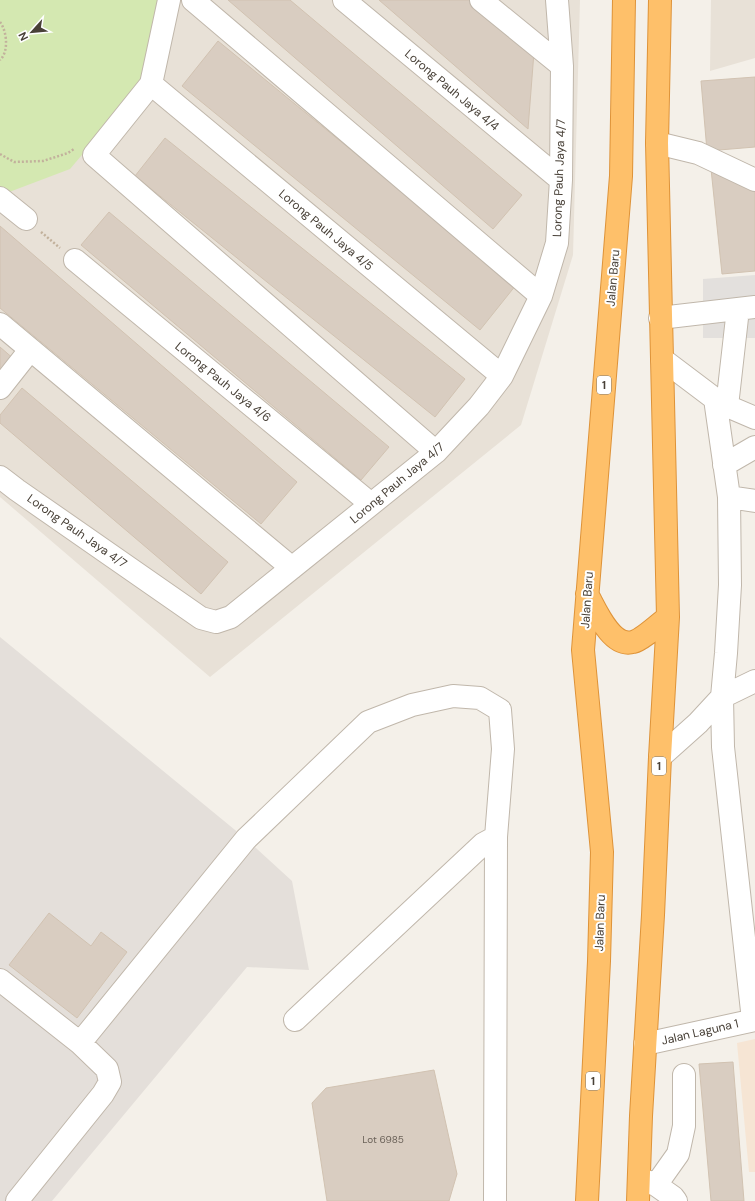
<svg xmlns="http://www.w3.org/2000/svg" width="755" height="1201" font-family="'DM Sans',sans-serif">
<rect width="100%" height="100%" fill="#f4f0e9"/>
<path fill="#e8e1d7" d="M0,0h580l-7,255 -52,170 -311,252 -210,-180z
M711,0h44v58l-45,13z"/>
<path fill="#f6e5d4" d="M755,1039v133h-6l-12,-129z"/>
<path fill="#e4dfda" d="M0,637l246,202 46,42 17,89 -62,-3 -195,234h-52z"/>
<path fill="#d4e8b1" d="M0,0h163l-20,83 -73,86 -66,25 -4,-4z"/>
<path fill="#e3e0dd" d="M755,275v63h-52v-59z"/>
<path fill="#d9cdc1" stroke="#d1c2b1" d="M228,0h62l232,195 -29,34z
M379,0h95l60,52 -6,77z
M218,41l298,244 -36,45 -298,-244z
M755,77v70l-48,4 -6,-70z
M165,138l300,241 -30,38 -300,-241z
M711,169l44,19v83l-33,3z
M109,212l280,235 -28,33 -280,-235z
M0,226l297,256 -36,42 -261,-216z
M0,347l15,13 -15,18z
M22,388l206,174 -27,32 -201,-171v-8z
M49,913l42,33 10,-14 26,20 -50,66 -68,-53z
M733,1062l11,139h-33l-12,-137z
M434,1070l23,104 -8,27h-122l-15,-98 14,-15z"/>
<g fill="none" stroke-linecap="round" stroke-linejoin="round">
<g stroke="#c0b7ab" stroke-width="24">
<path id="minor" d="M169,0l-18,84 -57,71 342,297
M193,0l348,296
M344,0l217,180
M481,0l81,66
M151,84l351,292
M657,143l41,10 57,27
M0,198l26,21
M75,260l296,244
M660,318l95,-11
M0,324l292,244
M662,359l53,40 12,7 28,12
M0,388l30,-38
M715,399l14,98 1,88 -4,68 -4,44 1,50 30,273
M727,406l11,-97
M724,465l31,-18
M0,477l17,13 184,128 15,4 15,-5 205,-165 43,-46 23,-30 39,-80 16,-53 4,-63 1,-114 -5,-66
M729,497l26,4
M660,757l38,-34 24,-26 33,-16
M0,980l80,63 27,26 3,13 -7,12 -86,107
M295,1020l188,-176 13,-7
M80,1043l166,-204 122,-117 44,-17 41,-9 27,2 20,12 3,39 -7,88 -1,364
M645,1044l110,-24
M639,1178l17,7 22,-31 6,-28v-51
M656,1185l17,12 3,4"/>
</g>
<g stroke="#de9339" stroke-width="24">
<path id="highway" d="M587,594c9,16 24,54 46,48 9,-2 27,-19 35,-25
M587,1201l12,-240 3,-109 -19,-202 38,-474 3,-176
M638,1201l3,-85 12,-201 7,-158 8,-140 -11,-474 3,-143"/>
</g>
<path stroke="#c2b19c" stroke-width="2.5" stroke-dasharray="2 2" stroke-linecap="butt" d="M0,22c7,9 9,30 0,38
M0,154l14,8 29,-1 25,-8 6,-4
M41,232l19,16"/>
<use href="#minor" stroke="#fff" stroke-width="22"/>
<use href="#highway" stroke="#fec06a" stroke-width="22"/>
</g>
<g text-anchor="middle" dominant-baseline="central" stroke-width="4" stroke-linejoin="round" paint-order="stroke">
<g font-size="10" fill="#6c635a">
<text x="383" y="1139">Lot 6985</text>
</g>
<g fill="#fff" stroke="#7f7973" stroke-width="1">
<rect x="597" y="376" width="14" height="18" rx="3"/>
<rect x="652" y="757" width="14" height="18" rx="3"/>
<rect x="586" y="1072" width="14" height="18" rx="3"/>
</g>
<g font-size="11" font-weight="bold" fill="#484037">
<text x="604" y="385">1</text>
<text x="659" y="766">1</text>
<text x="593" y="1081">1</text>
</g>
<g font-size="12" fill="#484037" stroke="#fff">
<text transform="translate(452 90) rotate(40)">Lorong Pauh Jaya 4/4</text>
<text transform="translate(559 178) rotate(-88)">Lorong Pauh Jaya 4/7</text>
<text transform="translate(326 230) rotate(40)">Lorong Pauh Jaya 4/5</text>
<text transform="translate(613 278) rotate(-85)">Jalan Baru</text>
<text transform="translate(223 382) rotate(39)">Lorong Pauh Jaya 4/6</text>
<text transform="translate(397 483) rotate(-40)">Lorong Pauh Jaya 4/7</text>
<text transform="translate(77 531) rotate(35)">Lorong Pauh Jaya 4/7</text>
<text transform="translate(587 600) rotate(-86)">Jalan Baru</text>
<text transform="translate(600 923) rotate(-88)">Jalan Baru</text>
<text transform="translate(700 1032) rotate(-13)">Jalan Laguna 1</text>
</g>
</g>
<g transform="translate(32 32) rotate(243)" stroke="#ffffff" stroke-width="3" paint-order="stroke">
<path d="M0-3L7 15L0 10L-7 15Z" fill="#484037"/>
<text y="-6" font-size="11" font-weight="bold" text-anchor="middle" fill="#484037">N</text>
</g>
</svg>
